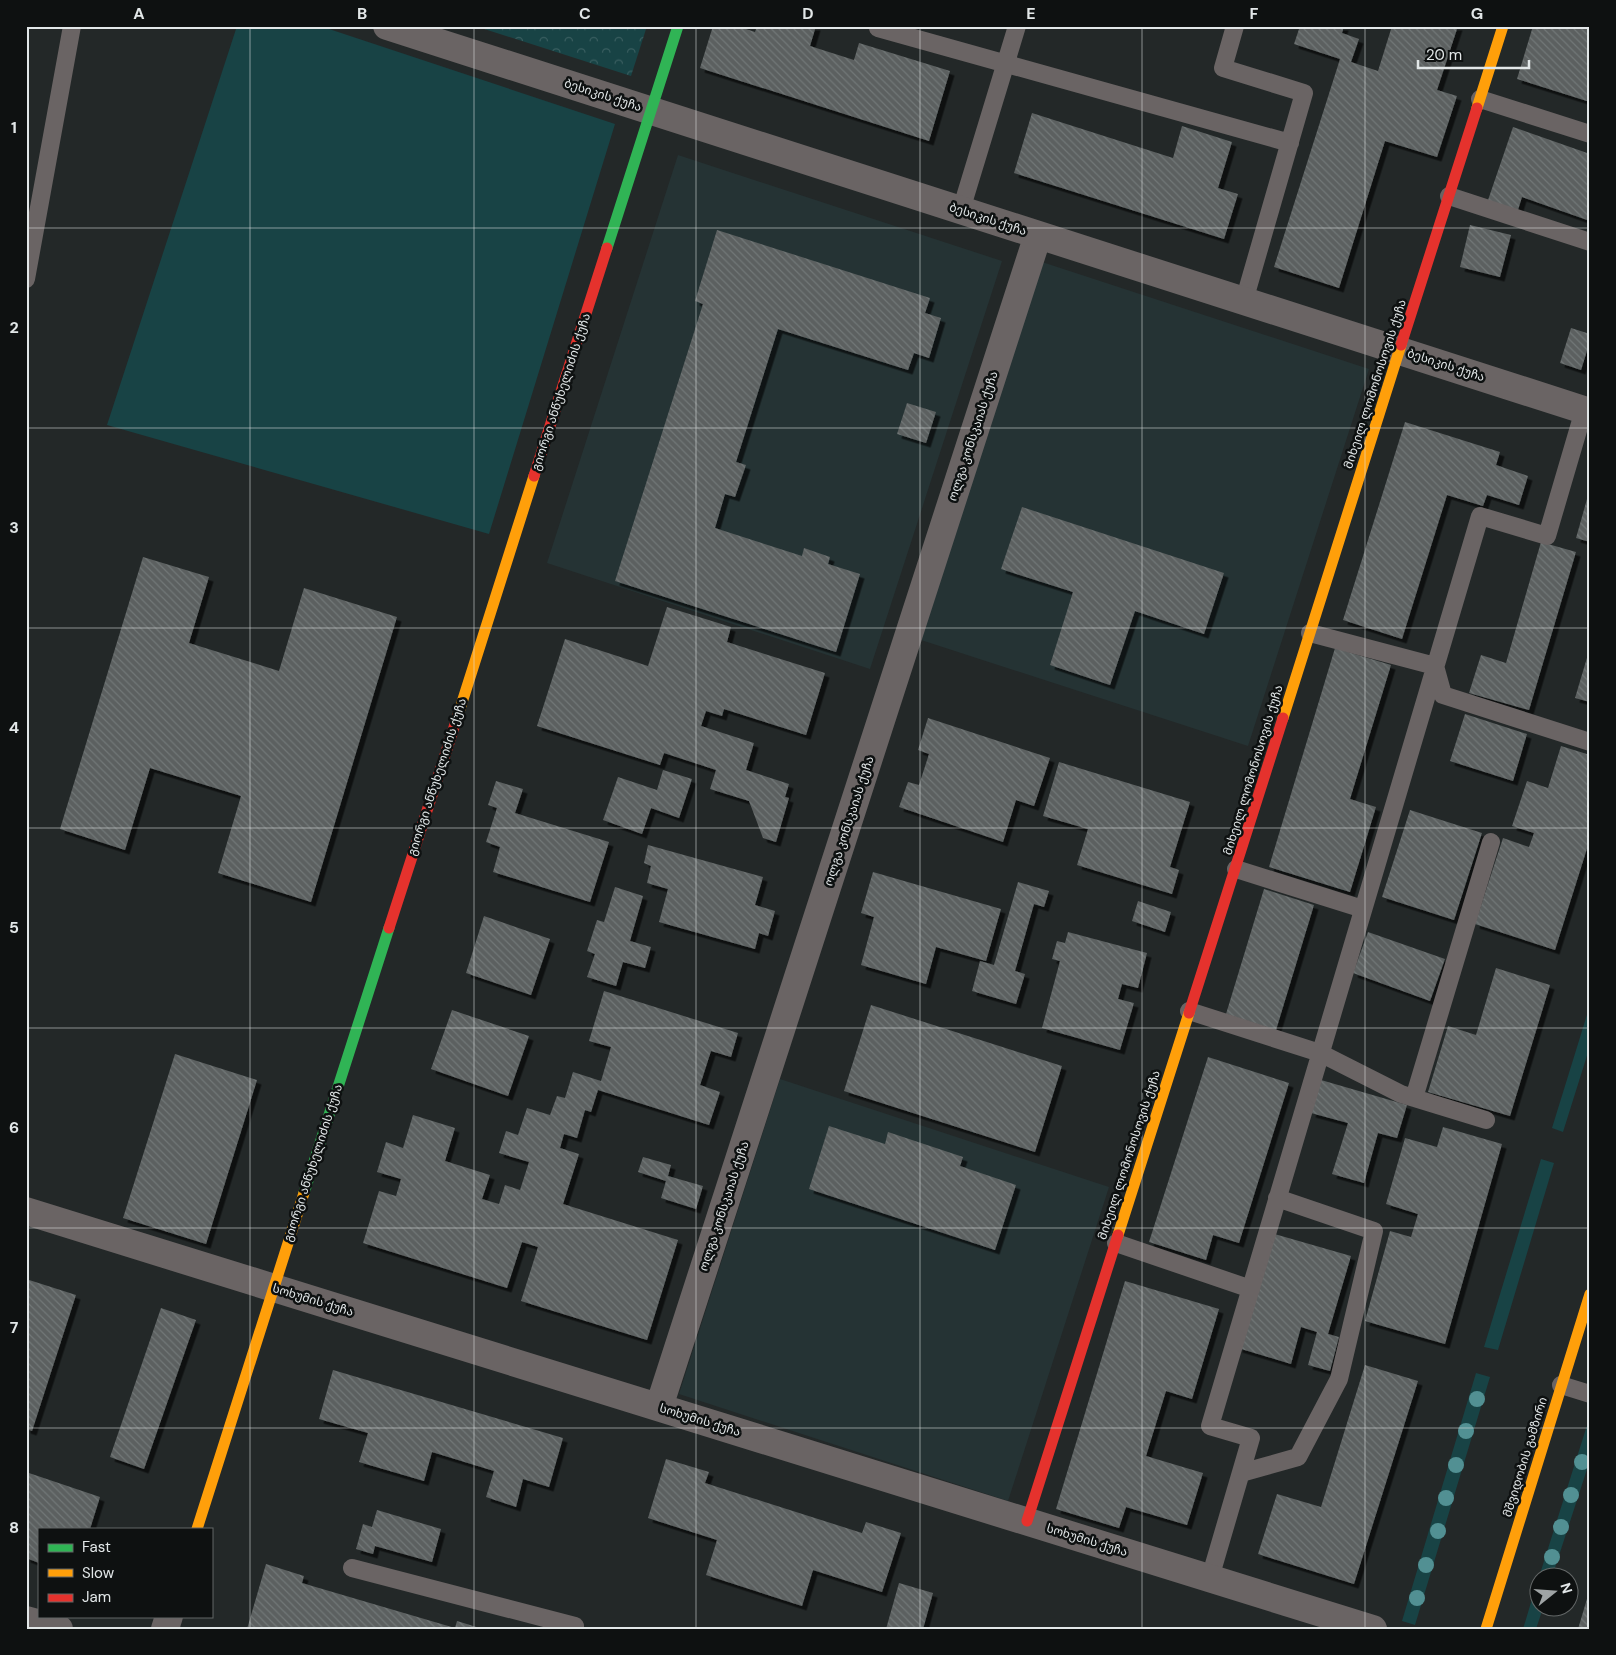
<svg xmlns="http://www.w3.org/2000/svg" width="1616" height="1655" font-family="'DM Sans','Noto Sans Georgian',sans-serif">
<defs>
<pattern id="park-crowns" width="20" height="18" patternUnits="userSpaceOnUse" patternTransform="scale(1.25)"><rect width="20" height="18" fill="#184345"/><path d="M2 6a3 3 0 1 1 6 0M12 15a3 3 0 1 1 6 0" fill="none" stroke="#395e60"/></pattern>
<pattern id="building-back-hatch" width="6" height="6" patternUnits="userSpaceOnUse" patternTransform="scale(1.25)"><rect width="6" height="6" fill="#5b6060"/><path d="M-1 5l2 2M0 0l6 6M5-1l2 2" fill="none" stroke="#727777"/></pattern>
<filter id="shadow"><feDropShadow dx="4.5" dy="4.5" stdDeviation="0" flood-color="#0009"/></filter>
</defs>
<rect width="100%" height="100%" fill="#232828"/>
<path fill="#253334" d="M678,155l324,106 -132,408 -323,-106z
M1042,262l327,107 -121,377 -327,-106z
M780,1079l329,108 -101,314 -329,-107z"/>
<path fill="#184345" d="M237,26h83l295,98 -126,410 -382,-109z
M1590,1005v41l-27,86 -11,-4z
M1541,1159l13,4 -56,187 -14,-3z
M1476,1373l14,4 -75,248 -13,-4z
M1590,1416v44l-38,117h-13z
M1538,1579v29h5l-7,21h-13z"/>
<path fill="url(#park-crowns)" d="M475,26h172l-16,50z"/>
<path fill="url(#building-back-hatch)" filter="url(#shadow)" d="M713,26h24l18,6 2,-6h59l-6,20 44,14 5,-17 91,28 -21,70 -229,-73z
M1300,26h44l-2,7 17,6 -8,23 27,9 14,-45h66l-21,64 20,6 -20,61 -52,-16 -46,147 -65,-21 66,-208 -46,-15z
M1533,26h57v76l-73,-23z
M1032,113l141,45 9,-32 50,16 -14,46 20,6 -14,45 -210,-66z
M1513,127l77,27v67l-68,-24 -5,16 -30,-10z
M1470,225l41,10 -11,42 -40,-10z
M717,230l213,68 -5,15 16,5 -12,40 -15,-5 -6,17 -130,-41 -42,133 10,3 -11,32 -10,-3 -10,34 87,28 2,-8 26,9 -2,7 32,10 -24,78 -221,-71 88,-277 -8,-3z
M1571,328l19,6v7l-9,29 -21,-7z
M907,403l29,9 -10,31 -29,-9z
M1405,422l95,30 -4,13 32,11 -9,29 -32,-10 -4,11 -36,-11 -45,144 -59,-19z
M1589,492h1v50l-14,-4z
M1022,507l202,66 -20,61 -69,-23 -25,74 -60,-20 23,-73 -72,-23z
M1541,542l35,10 -47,158 -60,-17 12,-38 25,8z
M143,557l66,20 -20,66 90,28 25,-83 93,29 -86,285 -93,-29 23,-77 -91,-28 -25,82 -65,-21z
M667,607l64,20 -4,15 98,31 -19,62 -82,-26 -2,7 -16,-5 -5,15 53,17 -8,27 43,14 -4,13 4,1 -13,44 -13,-4 -14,-37 -39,-12 6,-19 -52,-17 -4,12 -123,-39 28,-87 83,27z
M1335,648l56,17 -41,134 26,8 -26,85 -81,-25z
M1589,651h1v51l-15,-4z
M1465,714l62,20 -14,47 -63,-20z
M928,718l122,40 -16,48 -18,-6 -13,42 -104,-35 9,-25 11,3 10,-31 -11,-4z
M1561,746l29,9v84l-35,111 -80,-26 28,-86 26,9 5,-14 -22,-7 15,-45 21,7z
M1059,762l131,40 -20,65 9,3 -7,24 -95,-29 11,-36 -45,-13z
M663,770l29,9 -13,39 -28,-10 -9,26 -39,-14 15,-43 39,13z
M496,781l27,8 -8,24 94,29 -19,60 -97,-30 7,-25 -14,-5 11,-34 -9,-3z
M1410,810l72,23 -28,87 -72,-23z
M648,845l115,32 -8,28 20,6 -7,25 -9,-3 -4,16 -96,-27 9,-33 -21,-6 4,-17 -7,-3z
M873,872l128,37 -15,52 -50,-14 -10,37 -65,-19 13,-48 -13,-4z
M1018,882l31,9 -5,16 -10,-3 -19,67 10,3 -9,30 -44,-13 8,-30 14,4z
M615,887l28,9 -13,45 21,6 -6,21 -22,-6 -7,24 -29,-9 8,-23 -8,-3 10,-31 7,2z
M1264,889l50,16 -38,125 -50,-16z
M1138,901l33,11 -6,20 -33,-11z
M484,916l66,23 -19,56 -65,-22z
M1068,932l79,21 -9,35 -16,-4 -4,15 16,4 -14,47 -78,-22 18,-67 -8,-2 5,-18 8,2z
M1368,932l77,27 -15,42 -77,-28z
M1496,968l54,17 -40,131 -82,-24 20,-66 28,9z
M604,991l134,42 -7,24 -20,-6 -8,25 -3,9 20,7 -11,33 -111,-35 -7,22 -6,-2 -8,28 -13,-4 -4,14 19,6 -16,50 115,36 -31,100 -126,-39 17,-54 -16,-5 -15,46 -144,-45 16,-52 17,5 5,-17 -24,-7 9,-30 17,6 10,-33 42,13 -10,33 45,14 -8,24 17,5 6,-19 15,5 9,-28 -30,-9 7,-22 12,4 9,-27 23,7 7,-19 8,2 8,-26 28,9 10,-34 -22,-6z
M871,1005l191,61 -27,86 -191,-61z
M452,1010l77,26 -21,60 -77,-27z
M175,1054l82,26 -51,164 -83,-26z
M1208,1057l81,26 -50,160 -26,-8 -7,25 -57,-18z
M1321,1080l86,25 -10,33 -19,-5 -14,50 -32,-9 16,-51 -37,-10z
M829,1126l56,18 3,-12 75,25 -3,9 56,19 -21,65 -186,-61z
M1443,1127l59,17 -57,200 -80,-23 25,-90 21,6 7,-23 -32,-10 19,-66 32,9z
M643,1157l28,8 -3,11 35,10 -7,23 -35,-11 5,-17 -28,-9z
M1271,1233l80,23 -23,78 11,3 -9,34 -22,-6 9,-33 -16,-5 -10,37 -53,-16z
M26,1279l50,16 -44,136 -6,-2z
M1125,1281l94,28 -27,90 -26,-8 -20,65 57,17 -16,52 -61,-18 -7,21 -63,-19z
M161,1308l35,12 -52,149 -34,-12z
M1365,1365l53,16 -64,203 -96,-30 19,-60 44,13z
M333,1370l230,68 -14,49 -26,-8 -7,28 -30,-10 8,-26 -62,-19 -8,29 -65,-19 9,-29 -49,-14z
M666,1459l43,13 -4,11 157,50 4,-11 35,11 -19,59 -69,-22 -11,36 -96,-31 11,-35 -69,-22z
M26,1472l74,25 -10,32h-51v34l-13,-5z
M377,1510l64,19 -9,33 -57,-16 -2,8 -17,-5 7,-25 9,3z
M266,1564l38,12 -2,7 153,45 2,-7 26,8h-236z
M899,1583l34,10 -10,36h-37z
M1589,1592l1,37h-12z"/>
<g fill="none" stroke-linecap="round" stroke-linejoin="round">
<path stroke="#6a6464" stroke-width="18" d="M1235,26l-12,42 81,25 -60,208
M878,28l412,115
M1480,99l110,35
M1449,196l141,46
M961,210l56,-184
M26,279l46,-253
M1310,633l125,33 8,29 147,47
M1236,869l127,40
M1189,1011l131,42 81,41 85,26
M1414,1098l77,-256
M1116,1243l135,46
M1561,1385l29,9
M1241,1473l57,-16 41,-78 35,-148 -97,-33
M352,1568l223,58 -1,3
M1210,1578l41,-140 -41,-12 270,-910 67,20 37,-126"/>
<path stroke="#6a6464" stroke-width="28" d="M387,26l1203,386
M26,1211l1347,418
M659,1407l379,-1172
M26,1620l33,9
M165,1629l4,-13"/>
<path stroke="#30b455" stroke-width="11" d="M607,248l71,-222
M304,1193l85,-265"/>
<path stroke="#ff9f0a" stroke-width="11" d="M1477,108l26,-82
M458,715l76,-239
M1283,718l118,-373
M1118,1235l71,-222
M197,1529l107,-336
M1486,1629l104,-335"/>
<path stroke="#e5322d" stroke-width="11" d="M1401,345l76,-237
M534,476l73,-228
M389,928l69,-213
M1189,1013l94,-295
M1027,1521l91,-286"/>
</g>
<g fill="#529093">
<circle cx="1477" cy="1399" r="8"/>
<circle cx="1466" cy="1431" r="8"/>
<circle cx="1582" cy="1462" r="8"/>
<circle cx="1456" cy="1465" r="8"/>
<circle cx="1571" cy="1495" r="8"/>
<circle cx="1446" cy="1498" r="8"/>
<circle cx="1561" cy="1527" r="8"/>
<circle cx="1438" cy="1531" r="8"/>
<circle cx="1552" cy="1557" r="8"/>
<circle cx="1426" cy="1565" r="8"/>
<circle cx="1417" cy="1598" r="8"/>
</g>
<path fill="none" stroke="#e2e7e8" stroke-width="1" stroke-opacity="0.55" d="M250,26v1603M474,26v1603M696,26v1603M920,26v1603M1142,26v1603M1365,26v1603M26,228h1564M26,428h1564M26,628h1564M26,828h1564M26,1028h1564M26,1228h1564M26,1428h1564"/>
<g text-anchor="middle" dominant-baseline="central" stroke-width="5" stroke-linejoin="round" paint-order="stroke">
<g font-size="12" fill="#e2e7e8" stroke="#0e1111">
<text transform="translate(603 95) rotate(18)">ბესიკის ქუჩა</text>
<text transform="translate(988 219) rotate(18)">ბესიკის ქუჩა</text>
<text transform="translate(1446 365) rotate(18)">ბესიკის ქუჩა</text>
<text transform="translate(1375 384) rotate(-72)">მიხეილ ლომონოსოვის ქუჩა</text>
<text transform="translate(561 392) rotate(-72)">გიორგი ანწუხელიძის ქუჩა</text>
<text transform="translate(973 436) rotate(-72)">ოლგა კონსკაიას ქუჩა</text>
<text transform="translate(1253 770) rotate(-73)">მიხეილ ლომონოსოვის ქუჩა</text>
<text transform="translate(437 777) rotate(-72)">გიორგი ანწუხელიძის ქუჩა</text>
<text transform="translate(849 821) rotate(-72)">ოლგა კონსკაიას ქუჩა</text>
<text transform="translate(1129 1155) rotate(-72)">მიხეილ ლომონოსოვის ქუჩა</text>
<text transform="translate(313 1163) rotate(-72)">გიორგი ანწუხელიძის ქუჩა</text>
<text transform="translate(724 1206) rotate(-72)">ოლგა კონსკაიას ქუჩა</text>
<text transform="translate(313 1300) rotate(17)">სოხუმის ქუჩა</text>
<text transform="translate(700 1420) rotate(17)">სოხუმის ქუჩა</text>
<text transform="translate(1525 1457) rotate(-73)">მშვიდობის გამზირი</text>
<text transform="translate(1087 1540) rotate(17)">სოხუმის ქუჩა</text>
</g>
</g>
<rect width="1616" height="1655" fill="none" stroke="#0e1111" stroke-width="55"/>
<rect x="38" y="1528" width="175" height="90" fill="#0e1111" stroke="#636767"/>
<rect x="48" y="1544" width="25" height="8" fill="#30b455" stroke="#636767"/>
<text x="82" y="1552" font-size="15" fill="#e2e7e8">Fast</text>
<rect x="48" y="1569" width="25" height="8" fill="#ff9f0a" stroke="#636767"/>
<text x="82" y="1578" font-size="15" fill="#e2e7e8">Slow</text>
<rect x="48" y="1594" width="25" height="8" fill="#e5322d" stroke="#636767"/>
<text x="82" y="1602" font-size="15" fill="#e2e7e8">Jam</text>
<g transform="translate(1554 1592) rotate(73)"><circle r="24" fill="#0e1111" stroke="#636767"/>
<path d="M0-4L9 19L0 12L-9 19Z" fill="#9fa4a5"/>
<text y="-8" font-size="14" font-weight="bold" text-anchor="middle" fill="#e2e7e8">N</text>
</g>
<path d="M1418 60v8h111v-8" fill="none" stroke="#e2e7e8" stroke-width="2.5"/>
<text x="1426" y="60" font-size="15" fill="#e2e7e8" stroke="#0e1111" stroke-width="4" paint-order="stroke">20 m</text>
<rect x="28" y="28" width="1560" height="1600" fill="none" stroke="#e2e7e8" stroke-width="2"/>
<g font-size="16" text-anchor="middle" font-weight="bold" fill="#e2e7e8">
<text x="139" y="19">A</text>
<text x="362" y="19">B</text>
<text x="585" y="19">C</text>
<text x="808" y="19">D</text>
<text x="1031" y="19">E</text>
<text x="1254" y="19">F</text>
<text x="1477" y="19">G</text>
<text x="14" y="133">1</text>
<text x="14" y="333">2</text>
<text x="14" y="533">3</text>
<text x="14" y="733">4</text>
<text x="14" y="933">5</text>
<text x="14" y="1133">6</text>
<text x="14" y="1333">7</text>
<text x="14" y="1533">8</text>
</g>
</svg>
